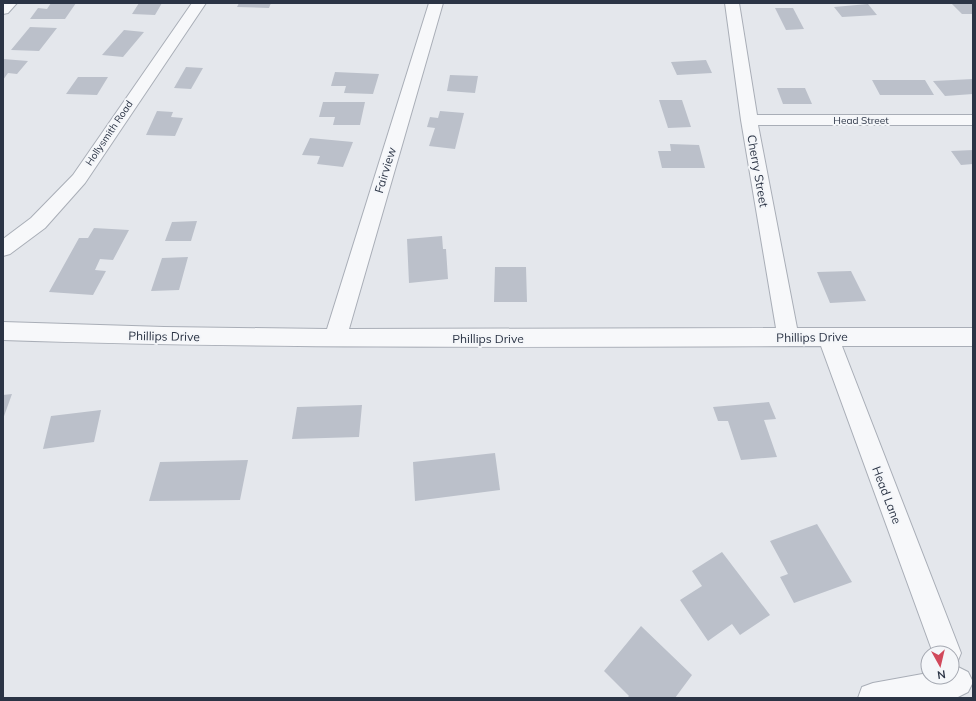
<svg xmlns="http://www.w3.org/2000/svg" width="976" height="701" font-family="Mulish,sans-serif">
<rect width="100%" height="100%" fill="#e4e7ec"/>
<path fill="#bbc0ca" d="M51,3h25l-11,16h-35l8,-11 9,1z
M139,3h23l-7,12 -23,-1z
M239,3h32l-2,5 -32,-1z
M951,3h22v11h-11z
M868,4l9,11 -35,2 -8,-10z
M775,8h18l11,21 -18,1z
M30,27l27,1 -18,23 -28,-1z
M124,30l20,2 -21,25 -21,-2z
M3,59l25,2 -11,13 -9,-1 -5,7z
M706,60l6,13 -35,2 -6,-13z
M186,67l17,1 -12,21 -17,-1z
M335,72l44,2 -6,20 -29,-1 2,-7h-15z
M450,75l28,1 -3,17 -28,-2z
M78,77h30l-11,18 -31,-1z
M973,79v15l-28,2 -12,-15z
M872,80h53l9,15h-54z
M777,88h28l7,16h-29z
M659,100h23l9,27 -23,1z
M323,102h42l-5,23h-27l2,-8h-16z
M157,111l16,1 -2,5 12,1 -8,18 -29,-1z
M440,111l24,2 -9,36 -26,-3 6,-18 -8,-1 3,-10 8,1z
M310,138l43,4 -10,25 -26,-3 3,-8 -18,-1z
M670,144l29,1 6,23h-43l-4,-17h13z
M973,150v14l-12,1 -10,-14z
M197,221l-6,20h-26l7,-19z
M94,228l35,2 -16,30 -13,-1 -5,11 11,1 -13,24 -44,-3 30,-54h9z
M442,236l1,13h3l2,30 -39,4 -2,-44z
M188,257l-9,33 -28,1 11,-33z
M495,267h31l1,35h-33z
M851,271l15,30 -36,2 -13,-31z
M12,394l-9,25v-24z
M769,402l7,17 -12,1 13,37 -36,3 -13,-39h-10l-5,-14z
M362,405l-3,32 -67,2 5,-32z
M101,410l-7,32 -51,7 8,-33z
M495,453l5,37 -85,11 -2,-39z
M248,460l-8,40 -91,1 11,-39z
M817,524l35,58 -58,21 -14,-26 8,-3 -18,-33z
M722,552l48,63 -30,20 -8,-11 -24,17 -28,-41 22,-14 -10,-15z
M641,626l51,49 -17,23h-48l2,-2 -25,-25z"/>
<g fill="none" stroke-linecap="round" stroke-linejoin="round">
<g stroke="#a9aeb7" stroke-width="2">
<path id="street" d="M3,3h14l-9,10 -5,1z
M192,3h14l-121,180 -40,45 -35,26 -7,2v-17l28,-21 42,-43z
M429,3h14l-94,326 427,-1 -35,-208 -16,-117h14l18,112h216v10h-215l39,203h176v18h-131l119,307 -4,10 -5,2v-12h-19l-112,-307c-273,1 -546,3 -818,-6v-18l161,5 163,2z
M958,667l10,5 5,10 -5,10 -10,5 -100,1 4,-11 11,-4 55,-10v4h24v-9z"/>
</g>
<use href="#street" fill="#f7f8fa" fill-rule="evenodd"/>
</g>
<g text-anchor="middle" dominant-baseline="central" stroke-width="4" stroke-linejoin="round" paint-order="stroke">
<g font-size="10" fill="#2b3445" stroke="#f4f6f9">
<text x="861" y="120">Head Street</text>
<text transform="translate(109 133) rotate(-56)">Hollysmith Road</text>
</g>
<g font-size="12" fill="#2b3445" stroke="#f4f6f9">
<text transform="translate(385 170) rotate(-73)">Fairview</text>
<text transform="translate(758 171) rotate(80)">Cherry Street</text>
<text transform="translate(164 336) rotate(1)">Phillips Drive</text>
<text transform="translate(812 337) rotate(-1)">Phillips Drive</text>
<text x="488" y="338">Phillips Drive</text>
<text transform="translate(887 495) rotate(69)">Head Lane</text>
</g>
</g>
<rect width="976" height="701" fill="none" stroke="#2b3445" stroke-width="8"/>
<g transform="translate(940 665) rotate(172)"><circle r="19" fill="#f4f6f9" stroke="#a4a8b1"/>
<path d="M0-3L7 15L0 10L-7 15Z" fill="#d1495b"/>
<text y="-6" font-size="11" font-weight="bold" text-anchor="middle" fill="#2b3445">N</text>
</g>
</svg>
